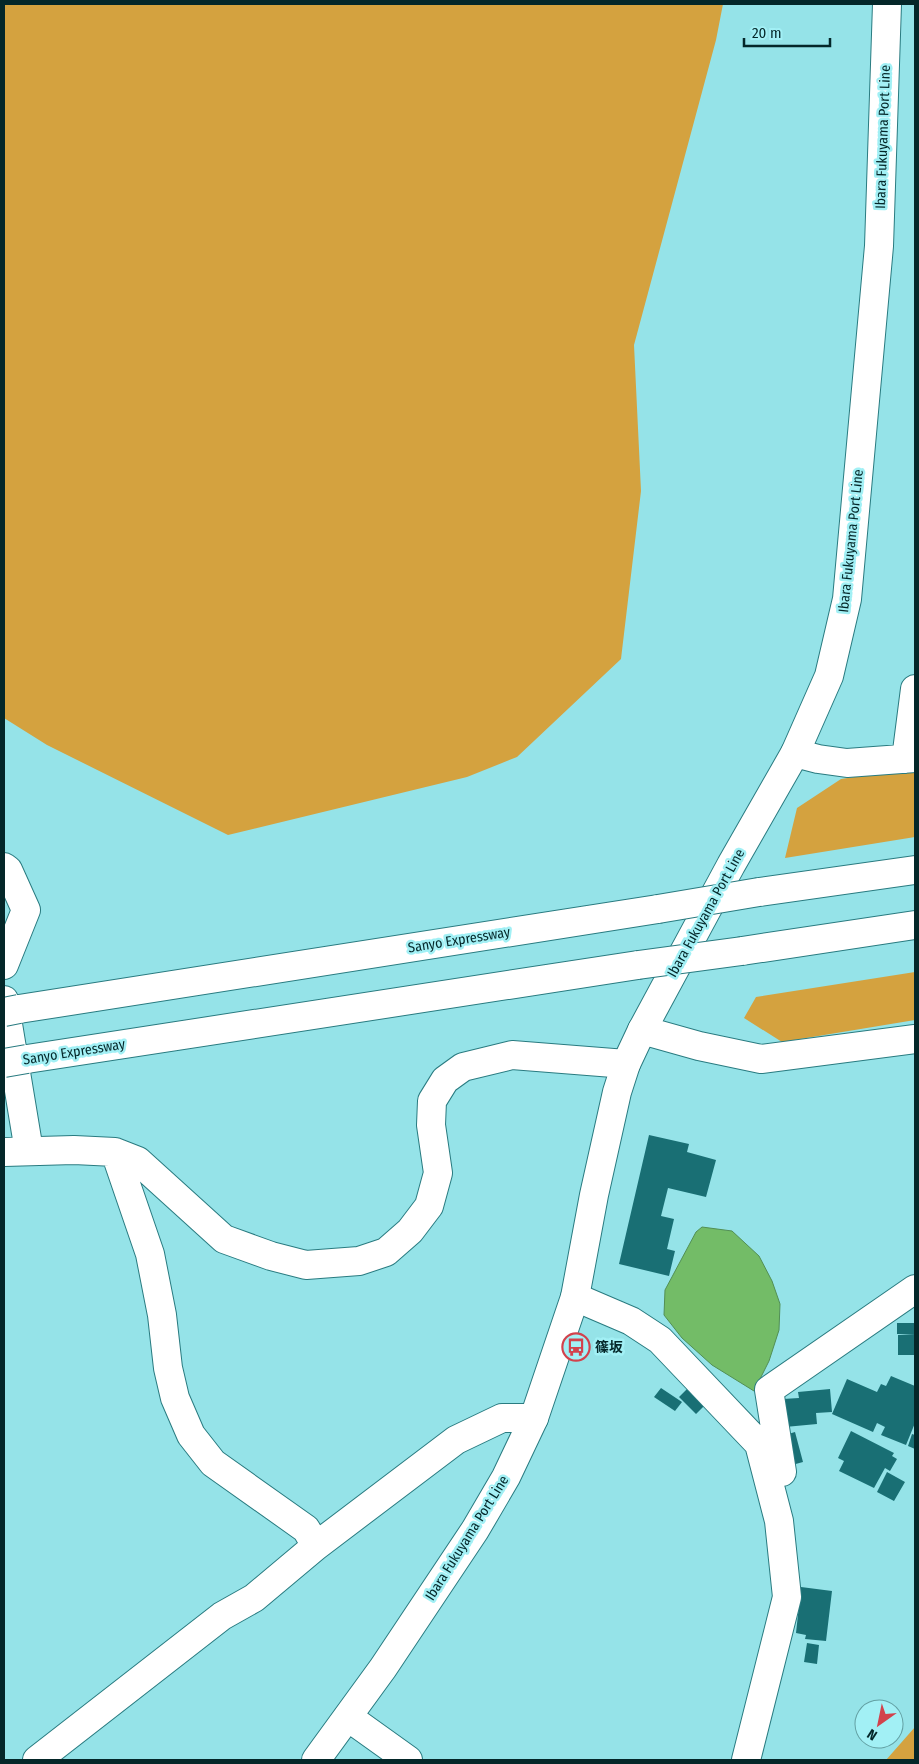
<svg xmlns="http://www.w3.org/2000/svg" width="919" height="1764" font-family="'Fira Sans Condensed','Noto Sans JP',sans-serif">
<rect width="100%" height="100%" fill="#95e3e8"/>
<path fill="#d4a23f" d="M4,4h719l-7,36 -82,305 7,146 -20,168 -104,98 -50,20 -239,58 -181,-90 -43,-27z
M915,768v69l-130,21 12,-50 44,-29z
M915,972v48l-133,22 -38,-24 12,-21z
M915,1727v33h-29z"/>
<path fill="#73bc67" stroke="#528f54" d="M702,1227l30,4 27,25 13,25 8,23 -1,26 -10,31 -15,30 -42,-26 -30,-27 -18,-23 1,-25 31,-58z"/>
<path fill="#196f74" d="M649,1135l40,9 -2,8 29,8 -10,37 -38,-9 -7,28 13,3 -7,30 8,2 -6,25 -50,-12z
M897,1323h18v11h-18z
M915,1334v21h-17v-20z
M891,1376l24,10v37l-9,22 -25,-10 4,-8 -8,-4 -4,9 -41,-18 15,-35 30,13 4,-8 5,2z
M689,1387l17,17 -10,10 -17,-17z
M661,1388l21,14 -7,9 -21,-14z
M830,1389l2,23 -16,1 1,11 -32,3 -2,-28 16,-1 -1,-6z
M851,1431l43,22 -2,3 5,3 -7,12 -5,-3 -11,20 -35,-17 5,-10 -6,-3z
M795,1432l8,30 -11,3 -7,-30z
M912,1434l3,1v14l-7,-3z
M887,1472l18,10 -11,19 -17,-9z
M801,1587l31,4 -6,50 -21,-2 1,-4 -10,-2z
M807,1643l12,2 -2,19 -13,-2z"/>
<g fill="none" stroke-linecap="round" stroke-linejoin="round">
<g stroke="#297b80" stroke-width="30">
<path id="street" d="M795,753l23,6 29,4 68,-5
M906,759l9,-70
M4,867l4,3 18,40 -22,55
M4,1000l25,151
M4,1152l70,-2 41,2 35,102 12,61 6,53 7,30 16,37 22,28 93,66 10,17
M115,1152l23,9 86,78 47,17 35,9 53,-4 27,-9 24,-21 19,-25 9,-33 -7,-48 1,-24 13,-21 18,-13 49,-12 114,9
M575,1297l56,24 29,19 99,104 20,77 8,76 -41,163
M782,1472l-13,-82 146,-101
M37,1760l185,-144 32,-18 62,-52 140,-106 46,-22h32"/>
</g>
<g stroke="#297b80" stroke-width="30">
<path id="secondary" d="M642,1030l57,16 62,13 154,-20
M348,1717l60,43"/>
</g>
<g stroke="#297b80" stroke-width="30">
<path id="primary" d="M316,1760l67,-92 92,-138 31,-53 28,-59 41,-121 19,-102 23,-103 9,-28 16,-34 89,-165 64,-112 34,-77 18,-77 32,-353 8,-242"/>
</g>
<g stroke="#297b80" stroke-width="30">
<path id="highway" d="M759,892l156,-22
M742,951l173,-26
M19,1009l639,-100
M27,1059l611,-94"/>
</g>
<use href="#street" stroke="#fff" stroke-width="28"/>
<use href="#secondary" stroke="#fff" stroke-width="28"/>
<use href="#primary" stroke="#fff" stroke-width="28"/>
<use href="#highway" stroke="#fff" stroke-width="28"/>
<g stroke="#297b80" stroke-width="30" stroke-linecap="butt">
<path id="highway-bridge" d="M658,909l101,-17
M638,965l104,-14
M4,1012l15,-3
M4,1063l23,-4"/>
</g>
<use href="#highway-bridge" stroke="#fff" stroke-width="28"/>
</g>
<defs>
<g id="bus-ring" transform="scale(1.4375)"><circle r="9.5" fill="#a2f0f5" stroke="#d2424c" stroke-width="1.5"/><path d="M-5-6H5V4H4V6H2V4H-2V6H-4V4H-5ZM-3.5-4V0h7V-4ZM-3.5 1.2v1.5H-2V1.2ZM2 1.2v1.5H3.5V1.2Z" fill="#d2424c"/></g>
</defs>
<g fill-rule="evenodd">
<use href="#bus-ring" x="576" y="1347"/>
</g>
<g text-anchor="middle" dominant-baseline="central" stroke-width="5" stroke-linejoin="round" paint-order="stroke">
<g font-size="14" fill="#042729" stroke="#a2f0f5">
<text transform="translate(883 137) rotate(-88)">Ibara Fukuyama Port Line</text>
<text transform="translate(851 541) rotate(-84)">Ibara Fukuyama Port Line</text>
<text transform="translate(706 913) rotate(-61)">Ibara Fukuyama Port Line</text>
<text transform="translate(459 940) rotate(-9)">Sanyo Expressway</text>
<text transform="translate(74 1052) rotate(-9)">Sanyo Expressway</text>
<text transform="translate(467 1538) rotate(-58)">Ibara Fukuyama Port Line</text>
</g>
<g font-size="14" font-weight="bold" fill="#042729" stroke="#a2f0f5" text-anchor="start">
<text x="595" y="1347">篠坂</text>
</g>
</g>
<rect width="919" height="1764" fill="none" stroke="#042729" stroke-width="10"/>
<g transform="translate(879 1724) rotate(213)"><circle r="24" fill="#a2f0f5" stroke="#63a0a3"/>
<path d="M0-4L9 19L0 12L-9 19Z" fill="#d2424c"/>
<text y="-8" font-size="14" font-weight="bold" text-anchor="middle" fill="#042729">N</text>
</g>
<path d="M744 38v8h86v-8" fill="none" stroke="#042729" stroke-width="2.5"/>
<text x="752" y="38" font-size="15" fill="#042729" stroke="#a2f0f5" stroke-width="4" paint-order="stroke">20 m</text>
</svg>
